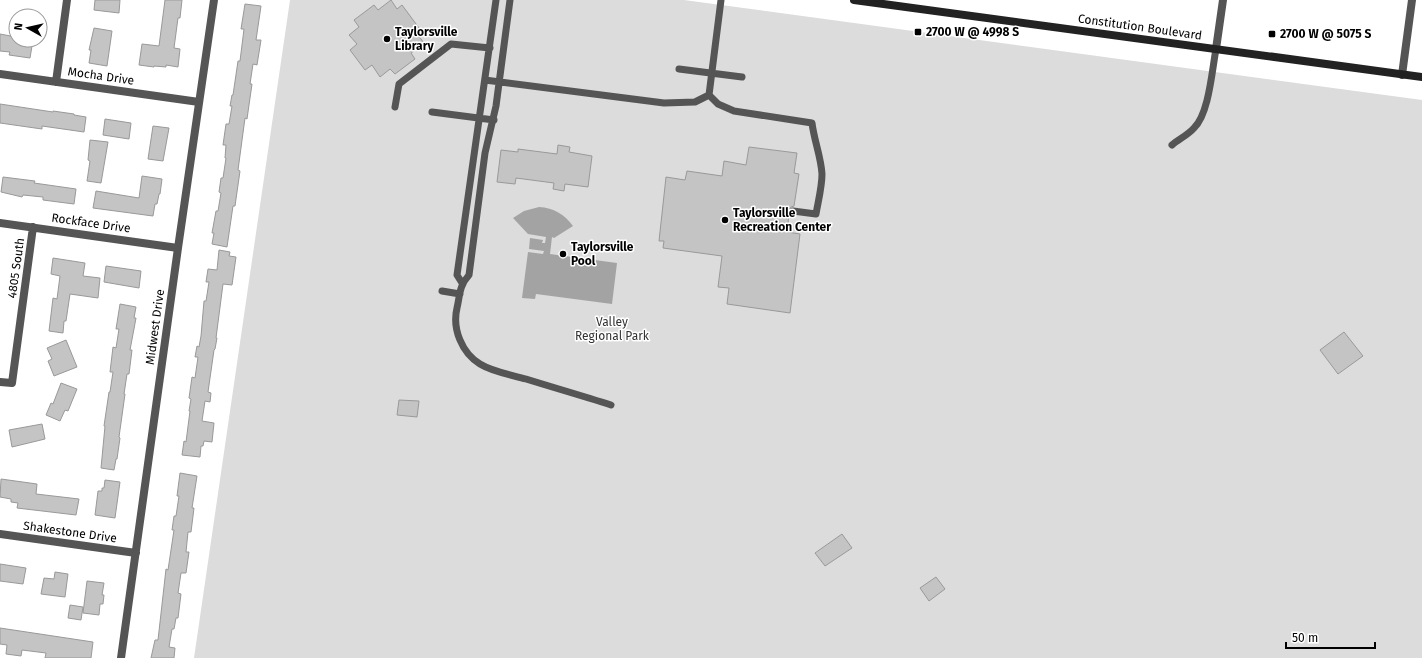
<svg xmlns="http://www.w3.org/2000/svg" width="1422" height="658" font-family="'Fira Sans',sans-serif">
<rect width="100%" height="100%" fill="#fff"/>
<path fill="#dcdcdc" d="M290,0h394l738,100v558h-1228z"/>
<path fill="#a3a3a3" d="M539,207c15,1 25,7 34,19l-19,12 -2,-1 -2,17 67,9 -5,41 -76,-10 -1,5 -13,-1 6,-46 15,2 1,-3 -15,-2 1,-11 13,2 -1,3h3l1,-6 -18,-3 -15,-16 11,-7z"/>
<path fill="#c4c4c4" stroke="#999" d="M95,0h25l-1,13 -25,-3z
M165,0h17l-2,18h-2l-4,30 6,1 -2,18 -12,-2v2l-12,-1v1l-15,-2 3,-21 17,2z
M391,0l6,9 5,-4 20,27 -4,3 6,8 -13,10 4,6 -20,15 -5,-5 -10,8 -8,-12 -7,5 -15,-20 7,-6 -8,-9 10,-8 -5,-7 20,-15 4,5z
M245,4l16,2 -5,34h5l-4,25 -4,-1 -3,20h2l-5,35 -2,-1 -7,52 2,1 -5,35h-2l-6,41 -15,-3 2,-11h-2l4,-22h2l3,-18 -2,-1 2,-14h2l3,-20h-1l1,-13h-3l3,-21h3l3,-18h-2l2,-11h1l5,-34h2l4,-32h-3z
M94,28l18,3 -5,35 -18,-3 2,-13h-2z
M0,34l16,3v3h17l-3,18 -21,-3 1,-3 -10,-1z
M0,104l53,8v-1l21,3v1l12,2 -2,15 -42,-6v3l-42,-6z
M105,119l26,4 -2,16 -26,-4z
M153,126l16,2 -6,33 -15,-2z
M90,140l18,2 -7,41 -14,-2 3,-20 -2,-1z
M558,145l12,2 -1,5 23,4 -4,31 -23,-3 -1,7 -11,-2 1,-6 -38,-5 -1,6 -18,-2 4,-32 17,2v-3l39,5z
M749,147l48,6 -3,20 5,1 -5,32 -3,1 -3,3 1,4 -2,18 13,2 -10,79 -63,-9 2,-16 -11,-1 4,-31 -59,-8 1,-7h-5l7,-64 19,3 2,-9 35,5 2,-15 22,4z
M142,176l20,3 -2,15h-1l-2,10h-2l-2,12 -60,-8 3,-17 43,7z
M3,177l32,4 -1,2 42,6 -2,15 -31,-4v-3l-20,-2 -1,2 -21,-5z
M219,250l11,2 -1,4 7,1 -4,28 -9,-1 -7,54h1l-2,11 -1,1 -6,42 3,1 -1,9 -5,-1 -3,20 12,2 -2,19 -8,-1 -1,5h-2l-1,11 -18,-2 2,-14 2,1 4,-31h-1l2,-12 -2,-1 3,-21 3,1 3,-21h-3l2,-11 2,1 2,-11 3,-35h2l3,-19h-3l2,-13 9,1z
M53,258l32,5 -2,13 17,2 -2,20 -28,-4 -4,27h-2l-1,12 -14,-2 4,-33 4,1 3,-23 -9,-2z
M106,266l35,5 -2,17 -35,-6z
M120,304l16,3 -2,11h2l-6,32h2l-3,24h-2l-3,20h1l-6,43 1,1 -3,21h-1l-2,11 -13,-2 4,-42h-1l5,-34h1l3,-20h-3l3,-25 3,1 3,-19h-3z
M1344,332l19,24 -25,18 -18,-24z
M66,340l11,27 -23,9 -6,-15 4,-2 -5,-11z
M61,383l16,6 -9,22 -3,-1 -5,11 -14,-6 5,-12 2,1z
M399,400l20,1 -2,16 -20,-2z
M42,424l3,15 -33,8 -3,-17z
M180,473l17,3 -5,32h2l-3,24h-3l-2,20h3l-3,21h-5l-3,20 3,1 -3,24h-2l-2,11h-2l-3,18 6,1 -1,10h-23l4,-18h3l8,-71 2,1 6,-40h-2l2,-14h2l3,-20h-2z
M1,479l36,5 -1,10 43,5 -3,16 -59,-7 1,-5 -7,-1v-3l-11,-2z
M105,480l15,2 -5,36 -20,-3 3,-24h4v-3h2z
M842,534l10,14 -27,18 -10,-13z
M0,564l26,4 -3,16 -23,-3z
M55,572l13,2 -3,23 -24,-3 3,-16 10,1z
M936,577l9,12 -16,12 -9,-13z
M87,581l17,2 -2,12h2l-1,9h-3l-1,11 -16,-2z
M70,605l13,2 -2,13 -13,-2z
M0,628l93,14 -2,16h-46l1,-5 -24,-3 -1,6 -15,-2 1,-9 -7,-1z"/>
<g fill="none" stroke-linecap="round" stroke-linejoin="round">
<path stroke="#555" stroke-width="7" d="M510,0l-14,106 -11,47 -16,122c-10,11 -9,20 -12,33 -5,21 5,45 23,56 13,8 32,11 46,15 29,9 57,17 85,26
M679,69l63,8
M485,80l179,23 31,-1 14,-7 9,9 16,7 78,12c2,17 9,34 10,51 0,13 -4,28 -6,40l-23,-3
M709,95l12,-95
M395,107l4,-23 52,-40 39,4
M432,112l62,8
M1172,145c7,-6 16,-10 22,-17 15,-14 18,-58 22,-79
M462,283l-5,-8 39,-275
M442,291l18,3"/>
<path stroke="#555" stroke-width="8" d="M1216,49l7,-49
M0,74l199,28
M1402,75l10,-75
M56,82l11,-82
M0,223l178,25
M0,382l12,1 21,-156
M0,534l136,19
M121,658l57,-410 36,-248"/>
<path stroke="#222" stroke-width="8" d="M854,0l568,77"/>
</g>
<g fill="#000" stroke="#fff" stroke-width="1.5">
<rect x="914" y="28" width="8" height="8" rx="2"/>
<rect x="1268" y="30" width="8" height="8" rx="2"/>
<circle cx="387" cy="39" r="4"/>
<circle cx="725" cy="220" r="4"/>
<circle cx="563" cy="254" r="4"/>
</g>
<g text-anchor="middle" dominant-baseline="central" stroke-width="3" stroke-linejoin="round" paint-order="stroke">
<g font-size="12" fill="#000" stroke="#fff">
<text transform="translate(1140 27) rotate(8)">Constitution Boulevard</text>
<text transform="translate(101 76) rotate(8)">Mocha Drive</text>
<text transform="translate(91 223) rotate(8)">Rockface Drive</text>
<text transform="translate(16 268) rotate(-82)">4805 South</text>
<text transform="translate(155 327) rotate(-82)">Midwest Drive</text>
<text transform="translate(70 532) rotate(8)">Shakestone Drive</text>
</g>
<g font-size="12" font-weight="bold" fill="#000" stroke="#fff" text-anchor="start">
<text x="395" y="32">Taylorsville<tspan x="395" dy="14">Library</tspan></text>
<text x="926" y="32">2700 W @ 4998 S</text>
<text x="1280" y="34">2700 W @ 5075 S</text>
<text x="733" y="213">Taylorsville<tspan x="733" dy="14">Recreation Center</tspan></text>
<text x="571" y="247">Taylorsville<tspan x="571" dy="14">Pool</tspan></text>
</g>
<g font-size="12" fill="#333" stroke="#fff">
<text x="612" y="322">Valley<tspan x="612" dy="14">Regional Park</tspan></text>
</g>
</g>
<g transform="translate(28 28) rotate(278)"><circle r="19" fill="#ffffff" stroke="#999999"/>
<path d="M0-3L7 15L0 10L-7 15Z" fill="#000000"/>
<text y="-6" font-size="11" font-weight="bold" text-anchor="middle" fill="#000000">N</text>
</g>
<path d="M1286 642v6h89v-6" fill="none" stroke="#000000" stroke-width="2"/>
<text x="1292" y="642" font-size="12" fill="#000000" stroke="#ffffff" stroke-width="3" paint-order="stroke">50 m</text>
</svg>
